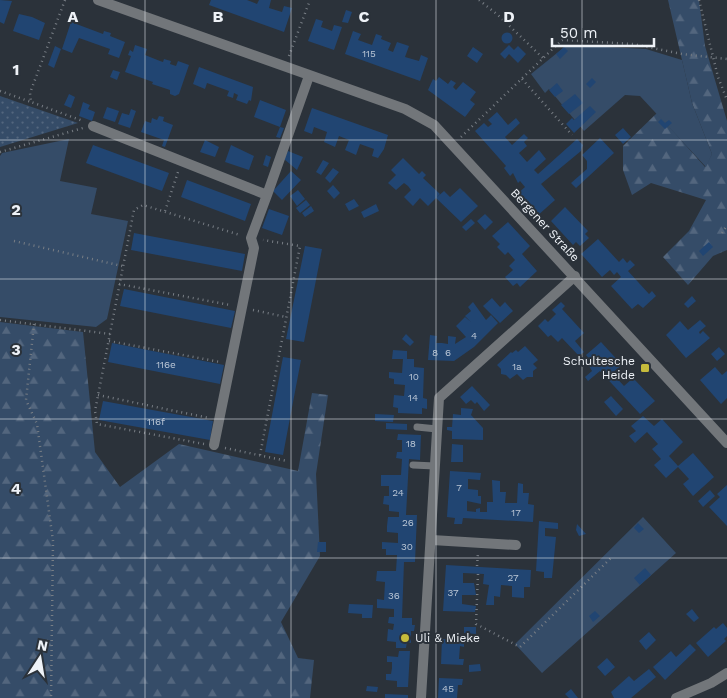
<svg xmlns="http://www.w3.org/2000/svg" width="727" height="698" font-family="'Work Sans',sans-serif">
<defs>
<pattern id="grass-dots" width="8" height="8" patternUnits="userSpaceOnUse" patternTransform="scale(1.25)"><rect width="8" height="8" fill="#354c68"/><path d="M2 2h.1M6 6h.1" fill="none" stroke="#53667e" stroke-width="1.8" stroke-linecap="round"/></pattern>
<pattern id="forest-firs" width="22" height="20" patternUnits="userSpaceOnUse" patternTransform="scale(1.25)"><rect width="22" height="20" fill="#354c68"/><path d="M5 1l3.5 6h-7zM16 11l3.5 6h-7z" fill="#53667e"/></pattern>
</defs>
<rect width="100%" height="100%" fill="#2b323a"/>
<path fill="url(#grass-dots)" d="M0,96l78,27 -78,24z"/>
<path fill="url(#forest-firs)" d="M668,0h31l6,46 22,75v129l-14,6 -25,29 -25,-28 26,-26 17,-31 -55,-17 -19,12 -9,-25v-24l34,-33 48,54 7,-13 -20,-51z
M0,322l83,10 12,120 25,35 59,-43 119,27 14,-78 16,2 -12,79 4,82 -39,66 17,36 16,2 -4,38h-310z"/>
<path fill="#354c68" d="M567,45l79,4 36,11 10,43 20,51 -6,13 -66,-71 -15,-1 -41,36 -35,-42 -4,4 -14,-19z
M69,139l-9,42 37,7 -6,26 37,7 -21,98 -11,8 -96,-10v-161l2,-3z
M643,517l33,36 -134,120 -27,-29z"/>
<path fill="#214572" d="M0,0l12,1 -8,23 -4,-2z
M211,0h36l10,4 2,-4h12l-2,8 13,4 2,-6 8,2 -8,24 -75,-27z
M346,10l6,2 -4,11 -6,-1z
M19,14l13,3 13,6 -6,17 -26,-9z
M316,19l7,2 -2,6 6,2 5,2 2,-6 8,2 -8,23 -26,-9z
M71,22l32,12 1,-3 7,2 -1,3 15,6 -6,16 -11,-4 2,-5 -31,-11 -7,15 -10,-4z
M353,31l8,3 -3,6 14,5 4,-11 6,2 -1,3 10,4 -3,7 5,2 4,-10 12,4 -4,11 14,4 2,-6 7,3 -8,23 -75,-27z
M501.5 38a5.5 5.5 0 1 1 11 0a5.5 5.5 0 1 1-11 0Z
M135,45l12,4 -2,6 15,6 3,1 1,-3 7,2 -1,3 6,2 2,-5 11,4 -10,29 -4,2 -5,-2v-4l-18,-6 1,-2 -28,-10 6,-16 -3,-1 2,-5 3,2z
M509,45l5,5 4,-4 8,8 -8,9 -9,-9 -4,5 -5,-5z
M55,46l6,3 -7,19 -6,-3z
M473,47l10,7 -6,9 -10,-7z
M564,47l4,4 -8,8 -4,-5z
M199,67l54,20 -2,14 -2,-1 -2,4 -11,-4 2,-5 -4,-2 -1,5 -6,-2 2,-5 -22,-8 -2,6 -12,-5z
M113,70l7,2 -3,8 -7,-3z
M439,77l9,7 3,-4 5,3 -3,4 3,3 7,-8 13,10 -6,8 5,4 -10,13 -37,-27 5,-11 3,2z
M592,78l4,4 -6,6 -4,-4z
M557,83l6,8 -8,6 -6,-7z
M69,94l6,3 -4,11 -7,-3z
M575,94l8,9 -14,11 -8,-9z
M260,100l26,10 -6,17 -26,-10z
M83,102l7,3 -2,4 7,3 -3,9 -13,-5z
M590,106l6,6 -22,21 -8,-9 6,-6 2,2z
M107,107l12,4 -4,11 -12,-4z
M312,108l76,27 -4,14 -6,9 -6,-2 2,-7 -14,-5 -4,11 -11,-5 4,-10 -10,-4 -4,11 -11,-5 3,-10 -13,-5 -2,7 -8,-3z
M131,109l5,2 -6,17 -12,-4 4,-11 7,2z
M497,112l11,13 8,-7 4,5 -15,14 7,8 12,-11 4,4 -4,4 3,4 -8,7 8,9 12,-12 7,9 -12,11 4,4 39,-35 6,6 -2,6 -40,33 14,16 -19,17 -20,-22 9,-8 -5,-6 -2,2 -5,-10 -3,3 -6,-8 2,-2 -31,-35 9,-8 4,4 4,-3 -4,-4z
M159,116l5,1 -1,4 10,4 -8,22 -3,-1 2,-6 -23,-8 4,-11 6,2 1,-5 5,2z
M661,119l4,4 4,-3 3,3 -7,6 -7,-7z
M280,127l4,1 -4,10 -4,-1z
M623,128l8,9 -8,7 -8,-9z
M600,138l14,15 -38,35 -5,-5 16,-14v-8l-5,-6z
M205,140l14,7 -4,10 -15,-5z
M93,145l76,28 -7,18 -76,-28z
M231,145l23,11 -5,14 -24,-8z
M288,151l15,6 -6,13 -13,-11z
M266,155l5,2 -3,10 -5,-2z
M403,158l16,16 3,-3 4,4 -3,3 17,16 -12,12 -8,-8 -7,8 -9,-9 7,-7 -3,-4 -4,-3 -8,7 -8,-7 8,-8 -5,-5z
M323,160l6,3 -8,12 -5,-3z
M333,168l6,4 -9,11 -5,-5z
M291,171l10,9 -19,20 -9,-9z
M187,180l64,24 -6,17 -64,-24z
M333,185l7,8 -6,6 -7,-8z
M460,188l18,18 -17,16 -25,-24 8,-7 6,6z
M298,190l7,9 -8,7 -7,-10z
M354,199l5,7 -10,5 -4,-7z
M306,200l4,5 -10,8 -4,-5z
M376,204l3,7 -15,7 -3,-6z
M311,206l3,5 -9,6 -3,-4z
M565,207l23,24 -3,3 4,4 -9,8 -4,-4 -3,3 -22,-24z
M269,209l20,7 -7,19 -20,-7z
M485,214l8,8 -8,8 -8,-9z
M471,219l4,4 -9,8 -4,-4z
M508,222l22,24 -8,8 15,17 -17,16 -3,-4 -4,3 -8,-9 8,-7 -4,-4 6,-6 -7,-8 -3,3 -8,-8 3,-3 -8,-8z
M134,233l111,21 -3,17 -111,-21z
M598,239l21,23 4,-4 4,5 3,-3 5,5 -7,6 21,23 3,-3 4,5 -13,12 -5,-4 -6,5 -21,-23 10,-9 -4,-5 -3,3 -4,-5 -8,7 -21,-23z
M709,242l4,5 -10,9 -4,-5z
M305,246l17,3 -18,93 -18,-3z
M124,289l111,22 -4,17 -111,-22z
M692,296l4,5 -8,7 -4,-4z
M492,298l8,9 5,-5 8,9 -13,12 -17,-17z
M473,302l13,18 5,-5 7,8 -24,24 -20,14 -26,-1 2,-25 7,1 -1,7h6l6,1v-8l8,1 -1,7 11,-7 -10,-11 9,-9 6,5 -6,-6 6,-5 -3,-4z
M561,302l4,4 -3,3 22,24 -9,8 9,11 -5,4 -17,-18 -4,4 -7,-7 -3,2 -10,-11 7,-7 3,3 8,-8 -4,-4z
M700,320l6,6 -7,6 1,2 3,-3 7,7 -24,20 -20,-23 14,-14 8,9z
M406,334l8,8 -4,4 -8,-7z
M601,342l21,23 -10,8 12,13 9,-8 22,23 -15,13 -40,-43 -12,10 -3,-4 7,-6 -3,-5 4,-3 -7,-8z
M112,343l112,22 -4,19 -112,-22z
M525,346l13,14 -5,4 4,4 -4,3v6h-6l-4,3 -6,-6 -7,5 -4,-4 -5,-1v-5l-4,-4 14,-13 1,1 4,-3 2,2z
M719,347l6,7 -8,7 -6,-7z
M393,350l14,1v8h7v8l10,1 -1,30 4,1v10l-5,-1v6l-24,-1v-5l-5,-1 1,-12 10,1 1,-11 -11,-1v-5l-5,-1v-6l13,1 1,-14h-11z
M283,357l18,3 -18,95 -18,-3z
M715,367l7,8 5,-4v27l-6,6 -21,-24z
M472,386l18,19 -6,6 -7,-9 -2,2 -4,-4 -5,4 -6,-7z
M611,396l12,13 -7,7 -12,-14z
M103,401l110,20 -3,19 -111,-20z
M461,408l12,1 -2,6 12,13v12l-31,-1v-8l-5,-1v-3h5l1,-13 8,1z
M375,414l19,1 -1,7 -18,-1z
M643,416l11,10 8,-7 21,23 -14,14 9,10 15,-13 21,24 -21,19 -10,-12 6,-5 -11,-12 -12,11 -12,-13 7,-6 -9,-10 6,-5 -11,-12 -12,11 -6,-7 7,-5 -5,-5z
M386,423l21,1v6l-21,-1z
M398,434l23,1 -1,25 -11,-1 -3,56h11l-2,47h-11l-2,56h10v7h3l-1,6h-3v12l-4,-1 -1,6h-10v-6l-9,-1 1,-12 5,1 1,-6 -6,-1 1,-6h5v-8l-17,-1v-9l7,1 1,-18 -9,-1 1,-10h19l1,-16h-11v-6h-4v-7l16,1v-10l-11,-1v-6l1,-9h11v-5l-10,-1v-6l-6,-1 1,-8h5v-10h-8v-11h20l1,-16 -6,-1 1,-6h5v-12h-5z
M452,444l11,1v17h-12z
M450,471l31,2 -1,7 -12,-1v10l10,1v6h3v8l-14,-3v10l9,1v-3l4,-1v4h7v-10h6l-1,-22 8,1v11h6l-1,11h12l1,-20 5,1v9h6l-1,11 6,1 -1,17 -70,-4 -1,6h-8l1,-6 -8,-1z
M727,485v41l-18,-19 11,-10 -3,-3z
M710,490l5,6 -12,11 -5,-6z
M539,521l19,2v6l-13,-1v8l11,1 -4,41h-8v-6l-8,-1z
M638,523l6,6 -5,4 -5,-5z
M577,524l9,10 -7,2 -3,-6z
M318,542h8v10h-9z
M446,565l85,5 -1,17h-6v11l-12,-1v-11l-11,-1 -1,12 -6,-1v9h-8l3,-20 -6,-1 1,-10 -21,-1v10h11l2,12h-14v9l14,2 -1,6 -32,-1z
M645,568l6,7 -11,10 -6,-7z
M349,604l24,1 -1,13h-10v-4l-14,-1z
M692,609l7,9 -5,4 -8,-8z
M595,611l5,5 -7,6 -4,-6z
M723,623l4,5v8l-3,3 2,2 -18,16 -12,-14 18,-16 2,2z
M464,627h12v7l-12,-1z
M649,632l7,8 -10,10 -7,-9z
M442,639l22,1v7l-4,-1 -1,13h5l-1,6 -22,-1z
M690,644l6,6 -31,30 -12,-13 18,-16 5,6z
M399,651h11l-2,36h-11v-6l-11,-1v-6h5l1,-6v-6h-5v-6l11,1z
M607,658l8,9 -10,9 -8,-9z
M480,664l1,7 -12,1v-7z
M649,669l7,8 -25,21h-17l-3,-6 18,-16 5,5z
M439,678l24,1 -1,6h-4l-1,13h-19z
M367,686l11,1 -1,5 -11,-1z
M571,689l7,9h-9l-4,-4z
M385,694l23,1v3h-23z"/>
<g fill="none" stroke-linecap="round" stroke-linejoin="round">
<path stroke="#787e85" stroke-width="2.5" stroke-dasharray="1 4" stroke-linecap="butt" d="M65,0l-35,93 1,9 52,19
M479,0l19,15 45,43
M699,0l19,77 9,23
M289,56l21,-56
M522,79l50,56
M0,91l31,11
M461,137l101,-97 71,4 49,10 45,5
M0,152l83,-24
M165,211l13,-39
M722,233l5,-8
M14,241l108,25
M119,284l111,21
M253,310l33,7
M0,320l110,14
M34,324l-8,76 11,24 16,117 -2,157
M109,341l111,21
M98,395l111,23
M204,444l-107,-20 -2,-13 39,-201 9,-5 97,30
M225,448l62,13
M260,455l40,-209 -37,-6
M477,566l1,-13
M478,574l-2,50 44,23 93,-91"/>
<path stroke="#72767a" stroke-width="7" d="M417,427l20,2
M413,465l22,1"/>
<path stroke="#72767a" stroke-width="10" d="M93,126l174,69 42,-119
M214,445l40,-197 -3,-10 16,-43
M432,540l84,5
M421,698l18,-300 136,-122
M676,698l35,-15 16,-10"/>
<path stroke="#72767a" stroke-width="10" d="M98,0l307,109 29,16 293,318"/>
</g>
<path fill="none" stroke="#eef2f7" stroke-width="1" stroke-opacity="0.55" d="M145,0v698M291,0v698M436,0v698M582,0v698M0,140h727M0,279h727M0,419h727M0,558h727"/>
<g fill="#c6bc3c" stroke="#2b323a" stroke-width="2">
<rect x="640" y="363" width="10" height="10" rx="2.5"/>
<circle cx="405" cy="638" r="5"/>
</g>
<g text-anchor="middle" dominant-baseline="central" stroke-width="4" stroke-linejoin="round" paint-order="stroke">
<g font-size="10" fill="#bbc7d6">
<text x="369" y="53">115</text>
<text x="474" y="335">4</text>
<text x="435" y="352">8</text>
<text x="448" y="352">6</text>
<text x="166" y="364">116e</text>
<text x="517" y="366">1a</text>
<text x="414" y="376">10</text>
<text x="413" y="397">14</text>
<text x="156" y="421">116f</text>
<text x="411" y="443">18</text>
<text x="459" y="487">7</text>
<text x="398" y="492">24</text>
<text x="516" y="512">17</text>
<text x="408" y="522">26</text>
<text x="407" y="546">30</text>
<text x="513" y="577">27</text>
<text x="453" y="592">37</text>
<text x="394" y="595">36</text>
<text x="448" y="688">45</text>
</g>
<g font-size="12" fill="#eef2f7" stroke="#2b323a">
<text transform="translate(545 225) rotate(47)">Bergener Straße</text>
</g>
<g font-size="12" fill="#eef2f7" stroke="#2b323a" text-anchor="end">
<text x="635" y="361">Schultesche<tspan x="635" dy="14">Heide</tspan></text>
<text x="415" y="638" text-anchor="start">Uli &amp; Mieke</text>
</g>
</g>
<g font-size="16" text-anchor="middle" font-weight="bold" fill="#eef2f7" stroke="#2b323a" stroke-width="4" stroke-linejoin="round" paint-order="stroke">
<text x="73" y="22">A</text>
<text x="218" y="22">B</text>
<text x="364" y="22">C</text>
<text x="509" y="22">D</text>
<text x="16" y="75">1</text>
<text x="16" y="215">2</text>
<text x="16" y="355">3</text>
<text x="16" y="494">4</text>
</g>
<g transform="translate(40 658) rotate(12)" stroke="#2b323a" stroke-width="4" paint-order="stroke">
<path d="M0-4L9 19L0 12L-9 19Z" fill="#eef2f7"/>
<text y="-8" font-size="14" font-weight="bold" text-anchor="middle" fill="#eef2f7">N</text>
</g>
<path d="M552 38v8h102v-8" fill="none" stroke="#eef2f7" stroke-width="2.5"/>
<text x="560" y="38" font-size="15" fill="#eef2f7" stroke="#2b323a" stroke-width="4" paint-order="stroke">50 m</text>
</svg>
